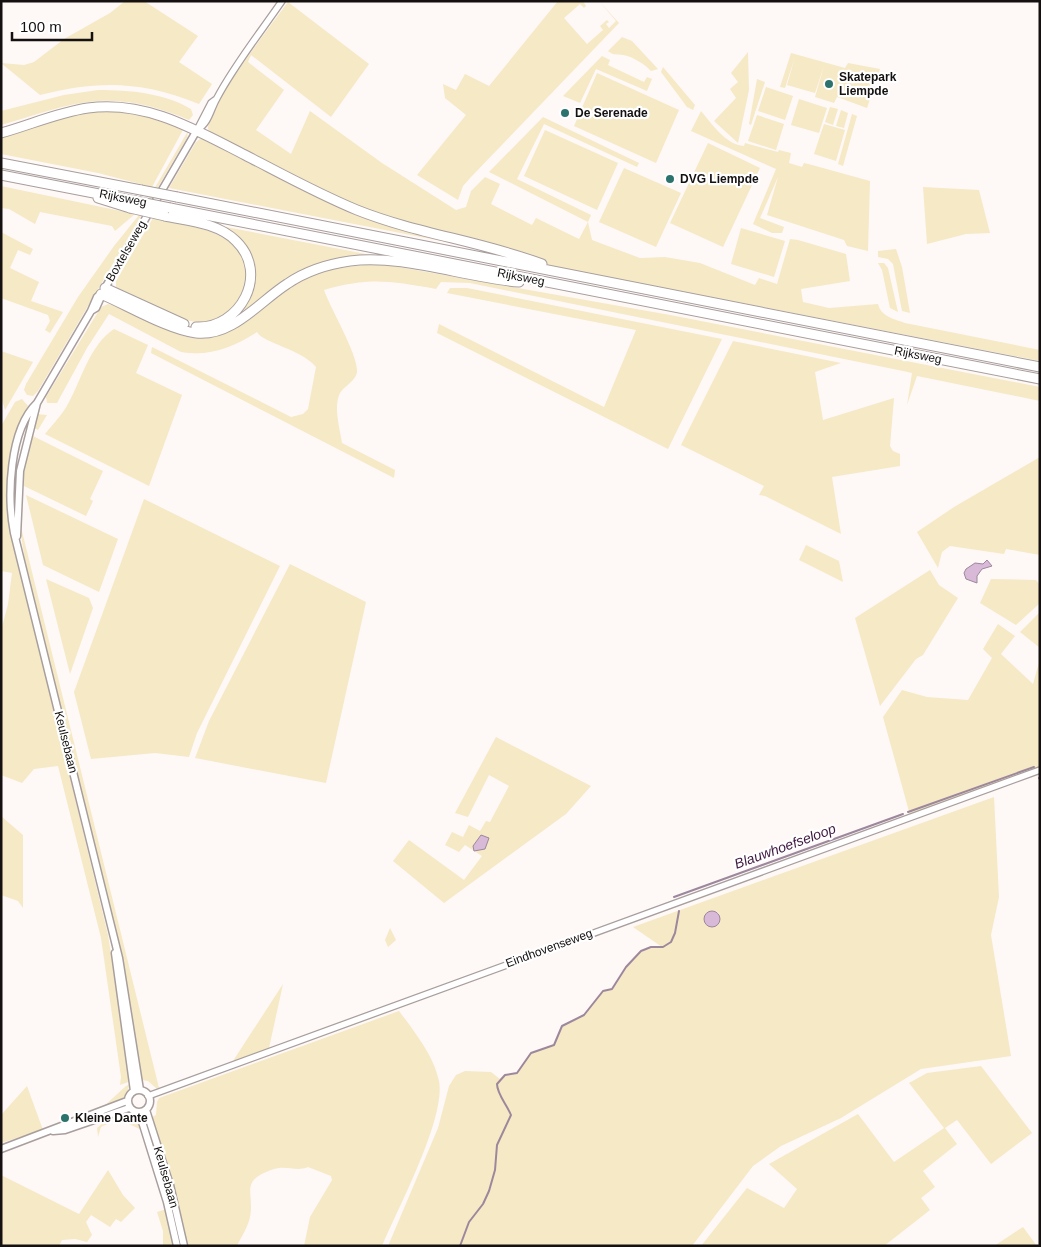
<svg xmlns="http://www.w3.org/2000/svg" width="1041" height="1247" font-family="Arial,sans-serif">
<rect width="100%" height="100%" fill="#fef8f7"/>
<path fill="#f6e9c5" fill-rule="evenodd" d="M125,1h19l54,35 -19,26 33,22 -13,20c-57,-23 -100,-24 -159,-9l-39,-32 23,2 10,-3 30,-23 46,-26z
M558,1h25l3,5 -2,2 -4,-4 -16,14 23,26 16,-14 -3,-4 7,-6 2,2 -3,2 3,4 7,-7 -17,-20 20,22 -148,154 -8,9 -5,14 -41,-25 49,-60 -21,-17 -2,-14 13,6 9,-16 24,12z
M288,2l81,62 -38,53 -80,-62 -3,7 36,28 -28,40 35,24 19,-43 72,52 74,47 10,-3 5,-16 14,-14 15,7 -9,20 41,21 4,-7 43,21 9,-17 -99,-50 54,-55 96,46 -2,4 -93,-43 -27,55 74,36 -3,7 4,18 48,18 25,-1 35,6 55,22 4,-7 18,6 13,-45 8,1 48,14 4,27 -49,8 2,13 26,6 49,-4c3,13 17,15 27,19l135,27v11l-494,-96 -107,-29 -92,-33 -136,-70 -3,-4c-1,-22 64,-105 80,-127z
M622,37l10,4 26,28 -7,2c-5,-6 -19,-15 -28,-16 -7,-1 -9,1 -15,-4z
M748,52l1,38 -11,53 -24,-22 22,-23 -6,-9 8,-7 -7,-9z
M791,53l54,15 3,-5 32,6 -13,39 -30,-11 -3,6 -19,-6 9,-31 -9,27 -28,-8 8,-28 -10,31 -5,-1z
M602,56l8,4 -2,5 36,17 3,-5 5,2 -5,12 -51,-22 -16,34 -17,-7z
M663,67l32,38 -2,5 -6,-3 -26,-35z
M597,73l82,37 -23,53 -82,-37z
M757,79l8,3 -14,43 -2,-1z
M766,87l27,9 -8,24 -27,-9z
M98,90c32,0 66,3 93,19l2,6 -4,5c-28,-12 -59,-21 -90,-19 -33,2 -66,15 -98,24v-14l63,-16z
M799,99l28,9 -8,25 -28,-8z
M830,107l8,2 -5,16 -8,-3z
M100,110l50,6 34,12 -32,59 -54,-14 -97,-19v-19l54,-16z
M841,110l7,3 -4,15 -8,-2z
M701,111c11,13 25,34 43,35l1,-3 33,9 1,-2 12,3 -2,10 13,4 2,-4 8,2 58,16 -2,70 -21,-5 -3,-6 -77,-25 11,-38 -18,41 24,9 -2,6h-10l-19,-9 23,-55 -85,-38z
M852,114l5,2 -14,50 -5,-2z
M757,115l27,9 -8,26 -28,-9z
M824,124l21,6 -9,31 -22,-7z
M545,130l73,33 -21,47 -73,-34z
M188,131l-1,7 -149,253 -5,5 -6,-1 -3,-5 2,-6 52,-87 36,-51 25,-31z
M203,137l89,45 165,62 -288,-56 27,-46z
M708,143l52,25 -37,79 -53,-24z
M624,168l57,25 -25,54 -57,-25z
M1,186l134,28 -20,17 -3,-5 -72,-14 -5,12 -26,-15 -8,-1z
M923,187l56,3 11,43 -24,1 -39,10z
M153,218c26,7 58,8 79,26 33,28 3,80 -35,78 -18,-1 -57,-22 -75,-30l-6,-5v-6z
M226,227l150,29 -60,11 -79,52 12,-19 4,-13 1,-18 -28,-39z
M741,228l44,13 -11,36 -43,-13z
M1,232l32,17 -3,6 -12,-5 -8,18 29,14 -8,19 32,11 -13,21 -5,-3 5,-9 -2,-6 -47,-17z
M896,249l6,18 8,46 -8,-2 -9,-47 -5,-5 -10,-2v-6z
M878,263h6l4,5 10,44 -8,-4 -8,-38z
M382,264l288,51 370,72v14l-123,-25 -10,29 5,-32 -9,-2 -433,-88 -29,-1 -5,7c-46,-8 -66,-12 -112,1 7,20 34,64 33,82 -1,9 -13,14 -17,21 -7,14 0,36 2,50l53,27 -1,8 -243,-125 1,-6 139,70 12,-3 5,-5 8,-42c-16,-19 -52,-23 -59,-35 -23,15 -48,25 -76,20l-72,-38 -22,34 -30,55h-10l-1,-6 55,-90 7,-3 9,2c21,9 55,29 76,32 43,6 74,-39 108,-58 25,-13 53,-14 81,-16z
M450,288h17l255,51 -54,110 -231,-116 2,-9 165,83 32,-77 -189,-37z
M114,329l34,16 -12,28 46,22 -33,91 -104,-52c8,-10 18,-20 24,-32 13,-24 21,-57 45,-73z
M733,341l108,22 -26,9 8,48 71,-22 -4,48 3,5 7,3v12l-68,11 9,57 -76,-38 -6,-1 5,-9 -83,-41z
M1,351l32,11 -28,48 -4,-13z
M22,399l6,7 -15,46v89l95,394 23,146 -11,4 1,-8 -20,-139 -43,-172 -24,3 -12,14 -21,-8v-144l7,-27 4,-31 -11,-2v-145l14,-24z
M37,414l10,1 -9,15 -6,-3z
M29,434l74,37 -13,28 3,2 -7,15 -62,-30 -3,-13z
M1040,457v98l-34,-6 -2,5 -54,-8 -8,6 -4,16 -21,-36 37,-25z
M26,495l92,44 -19,53 -56,-27z
M144,499l136,67 -83,167 -8,24 -34,-4 -64,6 -17,-67z
M18,515l141,573 -2,1 -9,-8 -7,-1 -34,-180 -82,-339z
M806,545l33,16 4,21 -44,-22z
M290,564l76,38 -40,181 -131,-25 14,-37z
M930,570l9,15 19,13 -35,57 -7,4 -36,47 -25,-88z
M46,579l43,19 4,10 -23,66z
M991,579l45,1 4,5v18l-24,22 -36,-22z
M1040,612v36l-20,-16z
M998,624l17,12 -14,18 32,30 7,-25v109l-130,47 -27,-98 19,-27 25,7 41,3 24,-42 -9,-9z
M496,737l95,49 -25,28 -122,89 -51,-42 16,-21 55,40 18,-24 -17,-11 -6,7 -14,-7 7,-13 11,5 6,-12 11,6 6,-10 4,1 19,-36 -20,-11 -21,42 -13,-4z
M994,797l5,100 -8,38 20,121 -90,13 -80,49 -60,28 -28,20 -61,80h-304l50,-118 11,-42 7,-11 9,-4 26,1 9,7 5,-4 12,-2 14,-20 23,-8 8,-19 22,-11 19,-24 9,-2c17,-19 17,-41 50,-42l-29,-20zM715,911l4,2 1,9 -5,4 -5,1 -5,-5v-6l2,-4z
M1,816l22,19v73l-5,-7 -17,-6z
M390,928l6,12 -8,7 -3,-7z
M283,984l-14,64 -36,13z
M399,1011c15,20 35,45 40,70 7,37 -41,127 -57,165h-78l6,-29 22,-37 -1,-4 -23,-9c-12,5 -21,-2 -34,2 -36,12 -19,23 -24,48 -2,10 -9,20 -13,29h-51l-36,-128 6,-3 1,-13 2,-4z
M981,1066l51,67 -41,31 -34,-44 -12,8 12,16 -34,27 12,16 -14,11 9,12 -46,36h-183l46,-58 37,20 13,-19 -28,-25 89,-50 36,48 50,-34 -35,-45 18,-10z
M130,1084l-6,17 -22,7 24,-22z
M27,1086l16,44 -42,13v-28z
M123,1114l17,7 4,10 -26,-12 -17,8 -3,10 -1,-9 7,-6z
M108,1170l15,25 12,13 -14,14 -5,-3 -6,8 -19,-12 -5,7 6,13 -5,7 -12,-3 -13,1 -3,6h-58v-71l78,39z
M167,1209l8,37h-12v-15l-6,-19z
M1023,1227l14,19h-43z"/>
<path fill="#d8b9d8" stroke="#9d879c" d="M987,560l5,6 -10,3 -5,7v7l-11,-4 -2,-6 2,-4 9,-6 8,1z
M481,835l8,3 -4,11 -11,2 -1,-5z
M704 919a8 8 0 1 1 16 0a8 8 0 1 1-16 0Z"/>
<g fill="none" stroke-linecap="round" stroke-linejoin="round">
<path stroke="#9d879c" stroke-width="2" d="M1039,778l1,1
M908,812l126,-45
M674,897l229,-83
M460,1246l9,-24 14,-18 6,-13 6,-21 2,-25 14,-30c-4,-10 -14,-21 -14,-31l8,-9 12,-2 14,-20 23,-8 8,-19 22,-11 19,-24 9,-2 14,-22 15,-16 10,-4h12l8,-5 4,-9 4,-22"/>
<g stroke="#a89e9d" stroke-width="8">
<path id="tertiary" d="M197,130c12,-7 13,-20 20,-32 18,-34 43,-65 65,-97
M197,130l14,-27 4,-3
M148,1096l892,-326"/>
</g>
<g stroke="#a89e9d" stroke-width="9">
<path id="secondary" d="M101,294l-4,3 -6,14 -54,92c-28,27 -30,94 -23,130l105,425 21,132
M91,311l5,-3 9,-20 92,-158
M17,536l3,-65 17,-68
M115,953l19,138
M128 1101a11 11 0 1 1 22 0a11 11 0 1 1-22 0Z
M146,1110l24,75 14,61
M139,1112l28,90 10,44
M53,1131l12,-1 64,-22
M1,1149l126,-48"/>
</g>
<g stroke="#a89e9d" stroke-width="11">
<path id="motorway" d="M1,133c29,-8 58,-21 87,-25 58,-8 108,22 157,47 37,19 73,39 112,55 60,24 124,31 185,54
M1,163l140,27
M1,175l134,26
M177,197l863,170
M98,198l32,10
M170,208l870,171
M165,216c24,5 53,7 71,25 34,33 4,88 -40,86
M105,288l79,36
M101,294c26,11 68,36 95,39 36,4 63,-31 91,-49 19,-13 41,-20 63,-23 53,-7 116,17 169,21"/>
</g>
<use href="#tertiary" stroke="#fff" stroke-width="5.5"/>
<use href="#secondary" stroke="#fff" stroke-width="6"/>
<use href="#motorway" stroke="#fff" stroke-width="9"/>
<g stroke="#a89e9d" stroke-width="11" stroke-linecap="butt">
<path id="motorway-bridge" d="M141,190l36,7
M135,201l35,7
M130,208l35,8"/>
</g>
<use href="#motorway-bridge" stroke="#fff" stroke-width="9"/>
</g>
<g fill="#2b736c" stroke="#fff" stroke-width="2">
<circle cx="829" cy="84" r="5"/>
<circle cx="565" cy="113" r="5"/>
<circle cx="670" cy="179" r="5"/>
<circle cx="65" cy="1118" r="5"/>
</g>
<g text-anchor="middle" dominant-baseline="central" stroke-width="4.5" stroke-linejoin="round" paint-order="stroke">
<g font-size="12" font-weight="bold" fill="#141110" stroke="#fff" text-anchor="start">
<text x="839" y="77">Skatepark<tspan x="839" dy="14">Liempde</tspan></text>
<text x="575" y="113">De Serenade</text>
<text x="680" y="179">DVG Liempde</text>
<text x="75" y="1118">Kleine Dante</text>
</g>
<g font-size="12" fill="#141110" stroke="#fff">
<text transform="translate(123 198) rotate(11)">Rijksweg</text>
<text transform="translate(126 251) rotate(-60)">Boxtelseweg</text>
<text transform="translate(521 277) rotate(11)">Rijksweg</text>
<text transform="translate(918 355) rotate(11)">Rijksweg</text>
<text transform="translate(66 742) rotate(76)">Keulsebaan</text>
<text transform="translate(549 948) rotate(-20)">Eindhovenseweg</text>
<text transform="translate(166 1177) rotate(74)">Keulsebaan</text>
</g>
<g font-size="14" font-style="italic" fill="#3f1941" stroke="#fff">
<text transform="translate(785 846) rotate(-20)">Blauwhoefseloop</text>
</g>
</g>
<rect width="1041" height="1247" fill="none" stroke="#141110" stroke-width="5"/>
<path d="M12 32v8h80v-8" fill="none" stroke="#141110" stroke-width="2.5"/>
<text x="20" y="32" font-size="15" fill="#141110" stroke="#ffffff" stroke-width="4" paint-order="stroke">100 m</text>
</svg>
